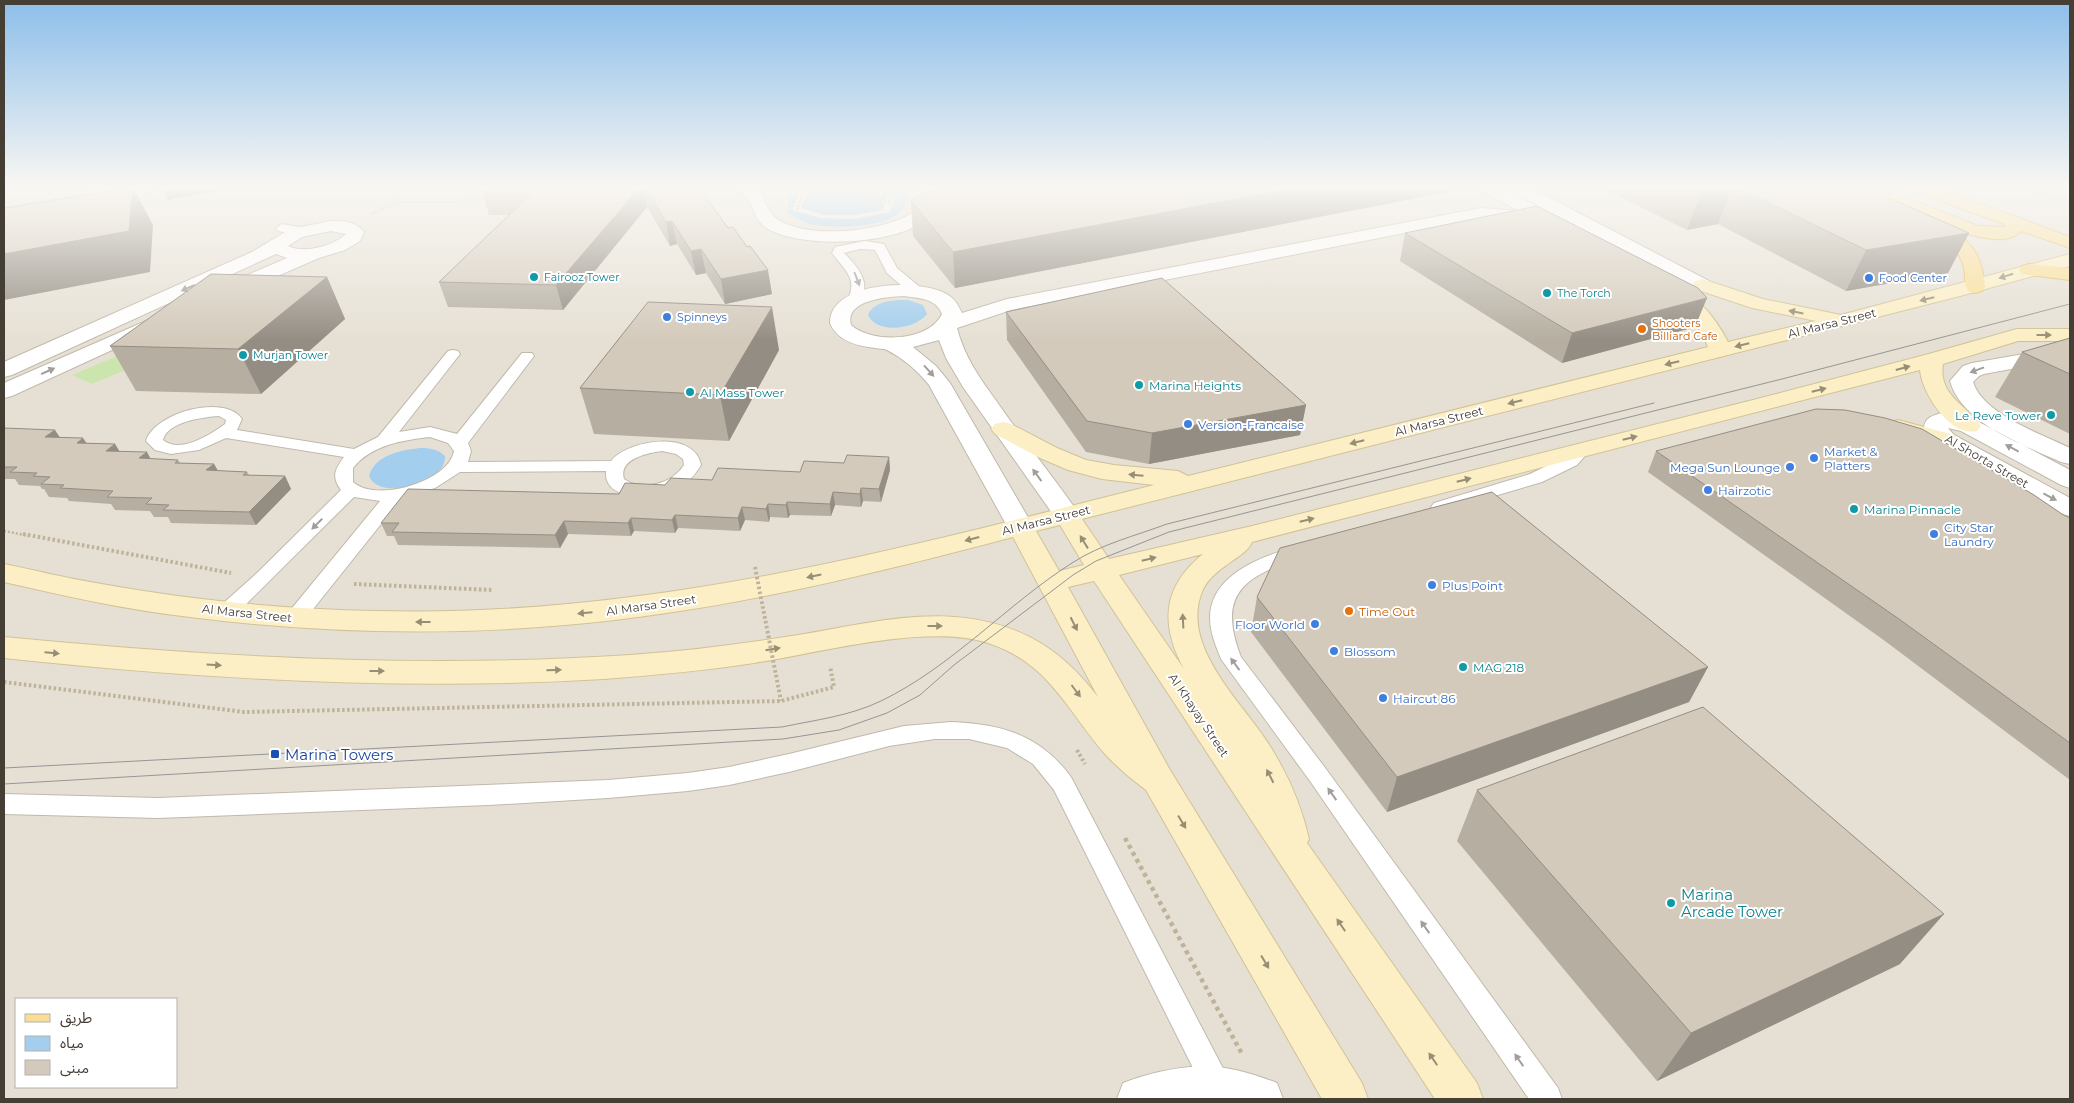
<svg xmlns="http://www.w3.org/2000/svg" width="2074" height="1103" font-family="Montserrat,'Noto Sans Arabic',sans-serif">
<rect width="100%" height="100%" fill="#f2eee5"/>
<path fill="#e6e0d4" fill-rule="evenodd" d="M4,186h2066v913h-2066zM16,999h160v88h-160z"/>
<path fill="#cce5af" d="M138,347l21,9 -67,28 -20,-9z"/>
<path fill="#a3ceed" d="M793,186h115c-2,8 0,16 -5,23 -16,20 -71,20 -94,15 -8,-3 -14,-7 -21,-11v-12z
M898,300h10l15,5 4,9c-11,15 -50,21 -59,1 5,-12 19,-14 30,-15z
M420,448c10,0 18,1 25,8 2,27 -66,46 -76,20 6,-21 32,-26 51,-28z"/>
<path fill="#f2eee5" d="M803,186h7l-9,22 23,7h32l27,-5 2,-8 -19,-1 20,-1 2,-6 -18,-2 19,1 3,-7h7l-9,26 -36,7 -33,-1 -29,-8z"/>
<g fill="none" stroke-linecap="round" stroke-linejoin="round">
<g stroke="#c0b9ab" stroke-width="2">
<path id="service" d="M95,186h15l-14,10c9,2 20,2 29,-1 13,-4 13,-9 27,-9 -15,20 -44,21 -66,14l-2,-2 1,-4z
M282,224l23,4 2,3 -6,4 -23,-4 -2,-3z
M865,241l19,3 13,24 24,20 2,3 -2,3h-10l-24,-21 -12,-23 -15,-1 -16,4c15,15 28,30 15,51h-10l-2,-3c12,-23 -3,-31 -15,-48l3,-6z
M453,350l5,1 2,3 -61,78 31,-5 27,7 65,-81h10l2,3 -66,87 3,8 -3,11 143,-1c18,-22 84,-31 90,4 -5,8 -10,15 -18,20 -18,11 -80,21 -77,-14l-146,1 -25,16 -34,11 -99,124 -7,2 -7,-2 -3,-5 3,-5 92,-112 -26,-4 -121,120 -7,2 -7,-2 -3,-5 3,-5 37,-33 85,-84c-10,-13 -6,-21 3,-33l-118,-19 -27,12 -28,4 -16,-4 -9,-9c8,-28 78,-48 96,-22l-5,11 117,19 24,-12 70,-86zM219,416l7,4 -1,4c-15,11 -45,30 -62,16 4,-18 40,-23 56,-24zM430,437l18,6 6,8c-5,31 -79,52 -101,31v-14c18,-23 50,-28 77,-31zM662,451l14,3 7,5 1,6c-12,19 -42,27 -60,14 -6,-20 23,-26 38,-28z
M1582,445l6,1 2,4 -13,15 -35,17 -102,30 -6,-1 -3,-4 3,-4 96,-29 35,-17 11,-11z
M1299,546l7,2 2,4 -2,4c-58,19 -91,34 -65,101l85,112 232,319 4,11h-33l-219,-318 -89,-122c-5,-13 -11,-26 -11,-41 0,-44 54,-63 89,-72z
M951,722c51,2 89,13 120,55l156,299 5,10 -5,10 -6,3 -14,-3 -153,-306 -21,-26 -26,-16 -38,-9h-34l-46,7 -100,26 -60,13 -41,6 -80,7 -119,7 -331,13 -154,-4v-20l154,4 450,-18 80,-7 41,-6 60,-13 115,-28z"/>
</g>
<g stroke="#c0b9ab" stroke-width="2">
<path id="pedestrian" d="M737,186h18c9,9 11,24 21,32 29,23 116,14 143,-10l5,-22h16c-2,11 -1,21 -9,29 -27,31 -133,35 -166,12 -10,-7 -11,-20 -18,-29 -3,-4 -7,-7 -10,-12z"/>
</g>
<g stroke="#c0b9ab" stroke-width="2">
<path id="minor" d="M1479,186h21l34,19 3,4 -3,3 12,2 3,4 -3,4 -6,1 -59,-5 -470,92 -54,18c7,28 23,51 40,74 26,38 56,74 82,112l-4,6 -9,2 -9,-2 -94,-133 -17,-29 -7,-18 -26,7 23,19 14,17 83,143 -4,6 -9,2 -9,-2 -4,-6 -78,-141c-11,-14 -26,-27 -42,-35 -4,-2 -8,-1 -12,-2 -18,-2 -38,-7 -45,-25 -1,-43 96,-46 121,-26 5,4 8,10 11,16l45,-14 474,-91 38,3 -38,-21zM903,296c15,2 33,2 39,18 -13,28 -70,30 -91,11 -7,-25 36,-28 52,-29z
M1506,186h21l182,95 3,4 -3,4 -7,2 -7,-2 -187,-99z
M331,221c12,0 25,0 33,11l-4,9 -15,9 -26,8 -83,36 -7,2 -7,-2 -3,-4 3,-4 65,-28 -11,-4 -264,121 -8,2v-15l248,-110 38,-23zM331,231l15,3c-13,12 -41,20 -58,12l14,-9z
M155,317l7,2 3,4 -3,4 -150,69 -8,2v-15z
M2070,346v12l-86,16 -5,2 -6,6c10,32 68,52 97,66v16l-9,-2c-37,-17 -99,-38 -111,-81l13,-15 9,-3z
M1942,413l35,8 93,49v18l-9,-3 -100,-54 -13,-3 6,7 116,63v18l-9,-2 -125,-69 -12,-15c0,-12 7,-14 18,-17z
M1200,1066c28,0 51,7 77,17l6,16h-166l6,-16c25,-10 51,-15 77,-17z"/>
</g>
<g stroke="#d0c297" stroke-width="2">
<path id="secondary" d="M2070,254v12l-110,30 -878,223 27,40 143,-33 501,-126 172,-45 92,-26h53v12h-52l-75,23c-5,31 23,41 38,62l-4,5c-26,7 -55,-37 -57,-61l-668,172c-5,15 -41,26 -50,50 -23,57 45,114 71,159 17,28 29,57 36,88l-2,4 170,240 6,16h-48l-341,-518 -26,6 102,183 192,313 6,16h-46l-176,-309c-15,-11 -29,-23 -41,-36 -38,-44 -57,-92 -117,-111 -61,-20 -169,10 -234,20 -50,8 -100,12 -150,16 -197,12 -404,0 -600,-21v-21c208,20 418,32 626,18 57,-4 112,-11 168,-20 55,-9 113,-24 168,-17 59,8 97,33 132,79l-85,-160c-147,39 -296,75 -448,88 -125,11 -250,8 -375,-8 -63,-7 -124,-21 -186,-35v-18c30,6 61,14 92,19 92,17 186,26 280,28 270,7 520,-61 778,-126l-52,-6 -34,-9 -28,-12 -45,-24 -4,-5 4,-5 8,-2 8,2 46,24 29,12 28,5 64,6 10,5 520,-129c-8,-23 -25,-37 -43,-52l-3,-4 3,-4c24,-6 54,36 63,55l88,-21 -64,-13 -57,-19 -3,-4 3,-4 7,-2 61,20 78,16zM1060,525l24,40 -25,6 -23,-40zM1203,554c-41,33 -43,71 -19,115l-65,-94z
M1898,420l56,15 3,5 -3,5 -9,2 -55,-15 -4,-5 4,-5z"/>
</g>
<g stroke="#debb67" stroke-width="2">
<path id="primary" d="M1908,186h25l137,51v11l-49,-17c-13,16 -52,4 -69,-2 24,17 30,30 33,58l-3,4 -7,2 -7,-2c-5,-7 -2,-15 -4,-23 -4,-20 -22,-31 -38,-40l-3,-4 3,-4 4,-1 -27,-11 -40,-10 -2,-4 2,-4 6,-1 40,10 69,27 27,1 -1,-3 -94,-34z
M2029,264l41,4v12l-48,-6 -3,-4 3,-4z"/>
</g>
<path stroke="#beb29a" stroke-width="2" stroke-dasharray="2 2" stroke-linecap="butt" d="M394,186l5,16
M2014,186l56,15
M870,193h23
M868,201h22
M889,205l6,-19
M799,209h-2l10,-23
M371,214l28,-12h59l28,-6"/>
<path stroke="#beb29a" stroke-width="2.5" stroke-dasharray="2 2" stroke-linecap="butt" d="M4,531l26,5"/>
<path stroke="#beb29a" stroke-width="4" stroke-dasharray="2.5 2.5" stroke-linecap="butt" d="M23,534l208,39
M354,584l139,6
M4,682l240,30 537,-11 53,-14 -4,-21
M1077,750l8,14"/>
<path stroke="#beb29a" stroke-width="4.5" stroke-dasharray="4 4" stroke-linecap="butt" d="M1125,838l117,216"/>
<use href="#service" fill="#fff" fill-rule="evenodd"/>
<use href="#pedestrian" fill="#fff" fill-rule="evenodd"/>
<use href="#minor" fill="#fff" fill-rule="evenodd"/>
<use href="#secondary" fill="#fcefc5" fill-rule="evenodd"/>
<use href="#primary" fill="#fade96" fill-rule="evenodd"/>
<path stroke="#959595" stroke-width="1" d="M4,768l778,-41c33,-7 68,-11 99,-26 72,-35 125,-96 191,-138 29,-19 63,-27 95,-39l487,-121
M4,784l779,-45 56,-9 48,-17 33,-18 34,-30 119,-90 23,-14 73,-29 613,-153 288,-75"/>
<path stroke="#beb29a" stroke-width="4" stroke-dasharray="2.5 2.5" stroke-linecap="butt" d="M755,567l26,134"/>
</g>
<path fill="#b5aea1" d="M489,186h209l30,42 44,66 -47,10 -19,-31 -10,2 -19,-31 -7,2 -23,-39 -84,103 -115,-3 -9,-25 71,-67h-21l-7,-23z
M940,186h528v2l-513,100 -42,-52 -2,-35z
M1598,186h264l107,47 -21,40 -102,18 -128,-67 -31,6z
M1405,233l290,94 -133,36 -162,-102z
M327,277l18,42 -84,75 -125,-3 -26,-45z
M1006,312l300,93 -6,30 -151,29 -63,-12 -79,-112z
M2070,338v96l-75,-37 27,-45z
M779,350l-50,91 -135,-7 -14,-46z
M4,428l55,9 28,6 28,1 4,8 31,7 28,1 2,3 34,1 4,7 29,1 2,3 36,1 6,13 -35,36 -85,-2 -3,-6h-14l-4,-6 -35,-1 -4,-6 -42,-3 -2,-3 -18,-1 -5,-8h-2l-2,-3 -21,-1 -4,-6h-11z
M1656,451l406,63 8,4v262l-185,-139 -237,-169z
M889,457l1,13 -9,32 -18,-1 -2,6 -26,-2 -4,11 -41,-1 -2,3 -18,-1 -1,5 -24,-2 -5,11 -62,-3 -3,5 -41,-2 -3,5 -63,-2 -8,14 -162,-3 -4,-9h-7l-6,-13 238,-29 46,-9 135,-13 44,-9z
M1257,597l451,70 -19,35 -302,110 -136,-180z
M1477,790l423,174 -243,117 -200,-240z"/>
<path fill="#948d83" d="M161,186h80l-73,14z
M641,186h2l4,21 -84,103 -7,-25z
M1306,186h162v2l-513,100 -2,-36z
M1728,186h4l-14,38 -31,6 15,-39z
M133,187l20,38 -3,47 -146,28v-46z
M672,221l5,23 -7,2 -4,-24z
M1969,233l-21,40 -102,18 20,-41z
M701,249l5,24 -10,2 -5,-24z
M768,270l4,24 -47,10 -4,-25z
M327,277l18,42 -84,75 -23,-45z
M1707,298l-12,29 -133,36 10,-30z
M772,307l7,43 -50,91 -9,-46z
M1306,405l-6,30 -151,29 3,-31z
M55,430l8,12 -18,-5z
M83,438l8,12 -14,-7z
M115,444l8,13 -17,-6z
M147,452l7,13 -15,-7z
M889,457l1,13 -9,32 -2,-13z
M214,464l7,12 -15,-6z
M285,476l6,13 -35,36 -7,-13z
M861,488l2,13 -2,6 -1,-13z
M833,492l2,13 -4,11 -1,-12z
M787,502l3,13 -2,3 -2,-13z
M768,504l2,13 -1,5 -3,-13z
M742,507l3,13 -5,11 -2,-13z
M675,515l3,13 -3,5 -3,-13z
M631,518l3,13 -3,5 -3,-13z
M564,521l4,13 -8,14 -5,-13z
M1708,667l-19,35 -302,110 10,-35z
M1944,914l-44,50 -243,117 34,-48z"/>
<path fill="#d3cabb" stroke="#948d83" d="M489,186h152l-85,99 -117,-3 93,-89 -50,-1z
M644,186h54l30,42 5,-1 14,20 3,-1 18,24 -47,9 -20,-30 -10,2 -19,-30 -6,1z
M940,186h366l-353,66 -42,-51z
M1691,186h37l-26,5z
M1734,186h128l107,47 -103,17z
M133,187l-4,44 -125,23v-46z
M1537,206l161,82 9,10 -135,35 -167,-100z
M211,274l116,3 -89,72 -128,-3z
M1162,278l144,127 -154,28 -65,-12 -81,-109z
M648,302l124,5 -52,88 -140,-7z
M2070,338v36l-48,-22z
M1816,409l29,1 40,8 37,11 112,66 28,19 8,4v225l-171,-124 -243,-168z
M4,428l51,2 -10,7 38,1 -6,5 38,1 -9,7 41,1 -8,6 39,2 -3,3 39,1 -8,6 41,2 -4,3 42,1 -36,36 -86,-2 6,-5 -23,-1 6,-6 -45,-1 6,-6 -53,-3 4,-3 -23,-1 9,-7 -17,-1 4,-3 -27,-1 7,-5h-13z
M847,455l42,2 -10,32 -18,-1 -1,6 -27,-2 -3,12 -43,-2 -1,3 -18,-1 -2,5 -24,-2 -4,11 -63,-3 -3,5 -41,-2 -3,5 -64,-2 -9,14 -163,-3 7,-9h-18l27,-34 211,5 6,-11 40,2 6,-7 41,2 6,-12 82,4 4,-11 40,2z
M1492,492l216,175 -311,110 -140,-180 23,-49z
M1703,707l241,207 -253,119 -214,-243z"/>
<defs><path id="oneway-solid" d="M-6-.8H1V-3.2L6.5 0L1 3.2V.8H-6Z" transform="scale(1.25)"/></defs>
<g fill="#978e76">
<use href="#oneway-solid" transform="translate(2006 276) rotate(162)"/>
<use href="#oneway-solid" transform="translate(1927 299) rotate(166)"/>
<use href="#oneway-solid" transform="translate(1796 312) rotate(-169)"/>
<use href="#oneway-solid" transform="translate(2044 335)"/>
<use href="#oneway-solid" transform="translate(1742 345) rotate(166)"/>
<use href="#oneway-solid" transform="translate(1672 363) rotate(166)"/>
<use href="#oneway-solid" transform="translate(1903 368) rotate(-15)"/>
<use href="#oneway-solid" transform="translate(1819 390) rotate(-14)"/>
<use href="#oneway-solid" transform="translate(1515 402) rotate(166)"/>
<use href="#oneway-solid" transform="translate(1630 438) rotate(-14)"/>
<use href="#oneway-solid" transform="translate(1357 442) rotate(166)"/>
<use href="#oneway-solid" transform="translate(1136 475) rotate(-175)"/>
<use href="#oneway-solid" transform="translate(1464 480) rotate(-14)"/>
<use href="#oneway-solid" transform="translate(1307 520) rotate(-14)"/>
<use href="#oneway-solid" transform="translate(972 539) rotate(165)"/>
<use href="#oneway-solid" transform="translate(1084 542) rotate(-122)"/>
<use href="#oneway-solid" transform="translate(1149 559) rotate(-14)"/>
<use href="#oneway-solid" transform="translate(814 576) rotate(168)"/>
<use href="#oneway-solid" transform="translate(585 613) rotate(175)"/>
<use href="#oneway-solid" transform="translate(1183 621) rotate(-93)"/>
<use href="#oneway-solid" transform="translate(423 622) rotate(-180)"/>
<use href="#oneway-solid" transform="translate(1074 624) rotate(63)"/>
<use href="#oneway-solid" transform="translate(935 626)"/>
<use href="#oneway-solid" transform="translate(773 649) rotate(-9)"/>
<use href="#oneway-solid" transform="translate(52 653) rotate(5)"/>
<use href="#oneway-solid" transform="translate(214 665) rotate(4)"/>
<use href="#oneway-solid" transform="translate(554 670) rotate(-2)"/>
<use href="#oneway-solid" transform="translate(377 671)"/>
<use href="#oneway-solid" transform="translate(1076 691) rotate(53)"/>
<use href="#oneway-solid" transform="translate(1270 776) rotate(-117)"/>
<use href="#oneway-solid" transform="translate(1182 822) rotate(59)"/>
<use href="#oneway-solid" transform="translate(1341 925) rotate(-124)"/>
<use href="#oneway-solid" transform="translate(1265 962) rotate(59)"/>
<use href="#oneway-solid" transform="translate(1433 1059) rotate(-124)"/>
</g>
<g fill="#a29e9a">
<use href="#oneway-solid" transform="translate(857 279) rotate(69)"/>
<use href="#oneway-solid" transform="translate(188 288) rotate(156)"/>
<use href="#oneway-solid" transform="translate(1977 370) rotate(160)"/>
<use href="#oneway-solid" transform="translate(48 371) rotate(-24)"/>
<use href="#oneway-solid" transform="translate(929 371) rotate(48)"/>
<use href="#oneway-solid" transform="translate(2012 448) rotate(-152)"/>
<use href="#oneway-solid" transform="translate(1037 475) rotate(-126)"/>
<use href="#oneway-solid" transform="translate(2050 497) rotate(28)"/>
<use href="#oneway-solid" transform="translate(317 524) rotate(135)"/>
<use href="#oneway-solid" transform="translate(1235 664) rotate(-126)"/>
<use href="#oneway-solid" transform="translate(1332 794) rotate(-125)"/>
<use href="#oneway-solid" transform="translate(1425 927) rotate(-125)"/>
<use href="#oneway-solid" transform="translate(1519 1060) rotate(-125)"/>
</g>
<linearGradient id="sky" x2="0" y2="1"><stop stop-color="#8cbeea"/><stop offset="0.55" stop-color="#f9f7f3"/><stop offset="1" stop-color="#f9f7f3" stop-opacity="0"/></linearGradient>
<rect width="2074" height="341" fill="url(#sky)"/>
<g fill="#0f9aa8" stroke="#fff" stroke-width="2">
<circle cx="534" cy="277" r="5"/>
<circle cx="1547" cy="293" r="5"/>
<circle cx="243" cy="355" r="5"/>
<circle cx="1139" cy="385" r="5"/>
<circle cx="690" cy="392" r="5"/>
<circle cx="2051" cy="415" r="5"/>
<circle cx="1854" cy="509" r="5"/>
<circle cx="1463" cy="667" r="5"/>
<circle cx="1671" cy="903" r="5"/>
</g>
<g fill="#3f7fe0" stroke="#fff" stroke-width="2">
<circle cx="1869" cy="278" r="5"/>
<circle cx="667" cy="317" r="5"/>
<circle cx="1188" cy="424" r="5"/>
<circle cx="1814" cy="458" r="5"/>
<circle cx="1790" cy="467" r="5"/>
<circle cx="1708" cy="490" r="5"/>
<circle cx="1934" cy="534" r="5"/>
<circle cx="1432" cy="585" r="5"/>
<circle cx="1315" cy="624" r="5"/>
<circle cx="1334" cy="651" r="5"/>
<circle cx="1383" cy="698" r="5"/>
</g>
<g fill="#e8710a" stroke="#fff" stroke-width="2">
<circle cx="1642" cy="329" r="5"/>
<circle cx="1349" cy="611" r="5"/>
</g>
<rect fill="#1a4fb4" stroke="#fff" stroke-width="2" x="270" y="749" width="10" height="10" rx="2.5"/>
<g text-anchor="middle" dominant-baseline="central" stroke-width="4" stroke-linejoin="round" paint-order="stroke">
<g font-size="11" fill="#0d838f" stroke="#fff" text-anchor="start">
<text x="544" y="277">Fairooz Tower</text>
<text x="1557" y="293">The Torch</text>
<text x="253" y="355">Murjan Tower</text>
</g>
<g font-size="11" fill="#366cbe" stroke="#fff" text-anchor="start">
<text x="1879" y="278">Food Center</text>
<text x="677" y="317">Spinneys</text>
</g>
<g font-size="11" fill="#c56008" stroke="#fff" text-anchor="start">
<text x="1652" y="323">Shooters<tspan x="1652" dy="13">Billiard Cafe</tspan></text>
</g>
<g font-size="12" fill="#443e35" stroke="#fff">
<text transform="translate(1832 323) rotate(-14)">Al Marsa Street</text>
<text transform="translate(1439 421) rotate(-14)">Al Marsa Street</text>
<text transform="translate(1987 461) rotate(30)">Al Shorta Street</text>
<text transform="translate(1046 520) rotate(-14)">Al Marsa Street</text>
<text transform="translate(651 605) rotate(-8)">Al Marsa Street</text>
<text transform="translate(247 613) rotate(6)">Al Marsa Street</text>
<text transform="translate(1199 715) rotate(56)">Al Khayay Street</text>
</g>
<g font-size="12" fill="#0d838f" stroke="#fff" text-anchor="start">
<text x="1149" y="385">Marina Heights</text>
<text x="700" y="392">Al Mass Tower</text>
<text x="2041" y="415" text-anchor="end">Le Reve Tower</text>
<text x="1864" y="509">Marina Pinnacle</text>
<text x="1473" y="667">MAG 218</text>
</g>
<g font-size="12" fill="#366cbe" stroke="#fff" text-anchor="start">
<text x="1198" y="424">Version-Francaise</text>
<text x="1824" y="451">Market &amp;<tspan x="1824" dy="14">Platters</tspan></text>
<text x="1780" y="467" text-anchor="end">Mega Sun Lounge</text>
<text x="1718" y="490">Hairzotic</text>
<text x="1944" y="527">City Star<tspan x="1944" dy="14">Laundry</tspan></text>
<text x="1442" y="585">Plus Point</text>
<text x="1305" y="624" text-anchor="end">Floor World</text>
<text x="1344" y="651">Blossom</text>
<text x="1393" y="698">Haircut 86</text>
</g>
<g font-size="12" fill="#c56008" stroke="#fff" text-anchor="start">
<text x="1359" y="611">Time Out</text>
</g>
<g font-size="15" fill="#164399" stroke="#fff" text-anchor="start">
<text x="285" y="754">Marina Towers</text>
</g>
<g font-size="15" fill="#0d838f" stroke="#fff" text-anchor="start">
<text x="1681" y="894">Marina<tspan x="1681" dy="17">Arcade Tower</tspan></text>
</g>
</g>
<rect width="2074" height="1103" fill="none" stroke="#443e35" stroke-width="10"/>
<rect x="15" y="998" width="162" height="90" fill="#ffffff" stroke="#b4b2ae"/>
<rect x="25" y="1014" width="25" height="8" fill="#fade96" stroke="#b4b2ae"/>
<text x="60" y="1023" font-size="15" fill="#443e35">طريق</text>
<rect x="25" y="1036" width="25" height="15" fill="#a3ceed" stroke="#b4b2ae"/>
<text x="60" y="1048" font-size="15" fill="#443e35">مياه</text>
<rect x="25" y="1060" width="25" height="15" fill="#d3cabb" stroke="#b4b2ae"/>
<text x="60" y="1073" font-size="15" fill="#443e35">مبنى</text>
</svg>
